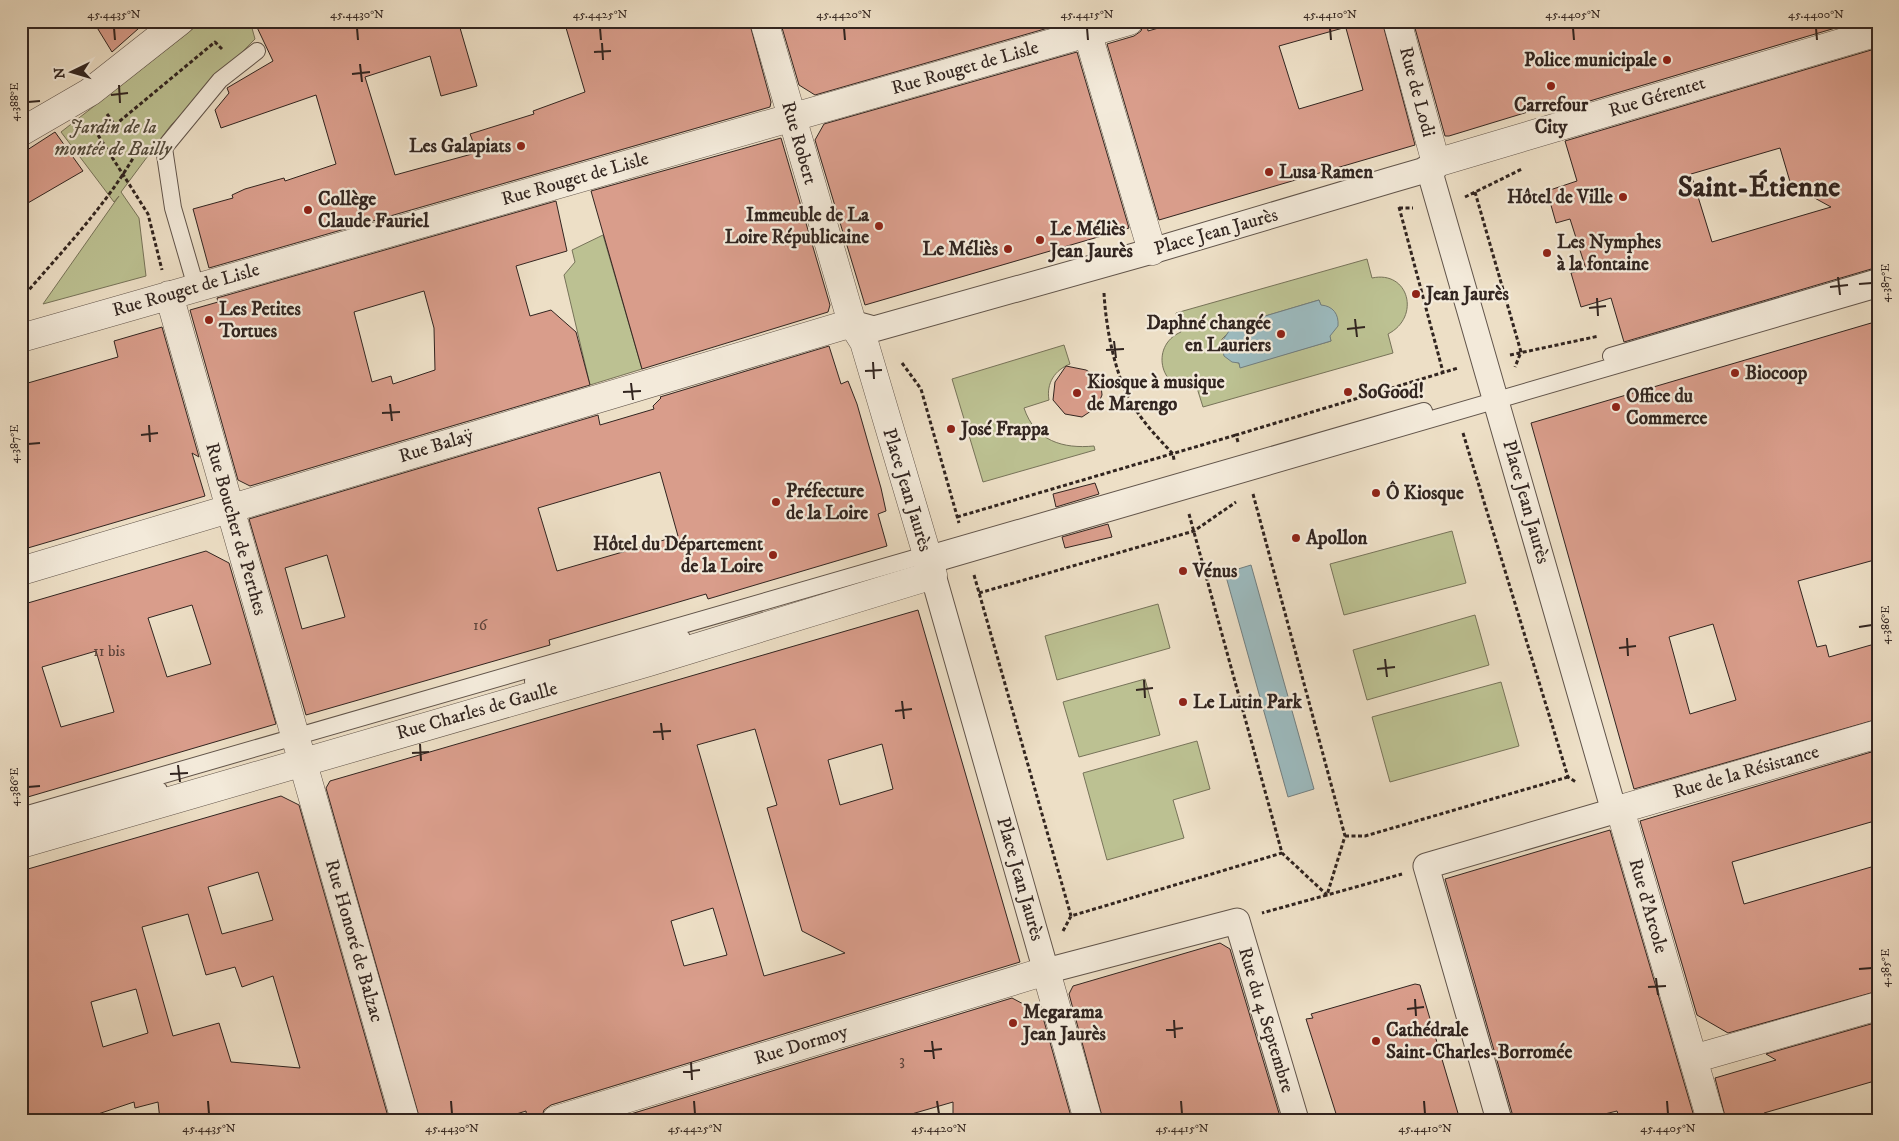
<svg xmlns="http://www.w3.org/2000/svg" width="1899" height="1141" font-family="'IM FELL DW Pica',serif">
<rect width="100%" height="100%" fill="#eddfc6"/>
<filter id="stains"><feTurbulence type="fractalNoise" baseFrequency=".004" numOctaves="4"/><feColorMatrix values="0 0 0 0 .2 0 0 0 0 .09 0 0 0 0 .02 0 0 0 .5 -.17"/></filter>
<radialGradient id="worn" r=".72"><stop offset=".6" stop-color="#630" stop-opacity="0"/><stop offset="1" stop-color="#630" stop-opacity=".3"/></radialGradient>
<path fill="#bcc192" stroke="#777359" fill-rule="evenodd" d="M203,21h47l5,18 -84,86 -50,67 18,26 7,58 -103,28 76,-108 -5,6 -53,-70z
M603,235l39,134 -52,16 -26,-110 11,-13 -3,-12z
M1367,259l5,19c37,-8 49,39 16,56l5,19 -190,54 -6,-19c-36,7 -49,-42 -16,-56l-5,-19zM1319,300l12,41 -91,26 -1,-4 -4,-1 -14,-14 1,-9 8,-8 -1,-4z
M1064,345l6,19c-15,6 -24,19 -21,36l-25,8c11,33 39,41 70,38l1,4 -112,32 -31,-103z
M1452,531l14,52 -122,32 -14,-51z
M1158,604l12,44 -113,32 -12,-44z
M1475,615l14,50 -122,35 -14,-50z
M1145,679l15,56 -81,22 -16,-55z
M1501,682l18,64 -129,36 -18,-65z
M1197,741l13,48 -37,11 11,38 -77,22 -24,-87z"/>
<path fill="#9cbabe" stroke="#727e7f" d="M1319,300l2,5c12,1 18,9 17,21l-8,10 1,5 -91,27 -1,-5 -7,-1 -8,-6 -3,-13 8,-12 -1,-4z
M1251,565l63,224 -26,8 -63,-224z"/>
<path fill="#d99d8b" stroke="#322520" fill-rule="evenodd" d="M93,21h54l-35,31z
M254,21h204l19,65 -36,10 -11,-40 -65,21 30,98 77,-21 -2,-6 5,-1 -5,-13 64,-20 -1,-3 52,-19 -21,-71h185l22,81 -1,5 -561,161 -16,-59 40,-11 -1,-3 13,-6 39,-11 1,3 51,-17 -20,-69 -95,33 -6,-18 14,-17 -2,-5 46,-27z
M780,21h289v1l-254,73 -16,-10z
M1144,21h3l1,10 35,-10h159l1,7 -64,18 20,63 64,-19 -19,-69h38l33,124 -256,75 -52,-176 27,-8 7,-5z
M1413,21h446l-303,90 -2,-7 -105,32h-4z
M1878,48v219l-254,75 -13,-44 -30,9 -10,-34 15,-4 -16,-50 -14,4 -9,-32 30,-10 -12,-40zM1780,148l11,37 40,22 -119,35 -21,-68z
M1077,52l52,176 -264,77 -50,-165 9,-16z
M55,132l28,39 -62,36v-53z
M781,138l49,167 -2,7 -186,57 -51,-178z
M556,201l11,50 -51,15 14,50 21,-6 25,22 14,53 -340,101 -12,-6 -48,-170 28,-8 -1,-4zM424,291l10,37 1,42 -42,14 -2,-8 -19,6 -18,-70z
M1878,321v238l-80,22 19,66 9,-2 3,12 49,-14v76l-244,70 -103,-366zM1713,624l23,76 -46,14 -21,-77z
M162,327l37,130 -7,-4 13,43 -184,54v-165l97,-28 -4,-16z
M829,346l12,38 7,-3 9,23 24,84 5,23 -8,3 9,32 -179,53 -2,-5 -157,46 1,5 -244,70 -57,-196 349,-104 2,10 54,-16 -1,-3 8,-8 -1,-1zM660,472l18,64 -121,35 -19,-63zM327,555l18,62 -43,12 -17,-61z
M1066,366l20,4 7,4 8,11 1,10 -5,12 -15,10 -17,-3 -12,-14 2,-18z
M1095,483l4,11 -43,13 -3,-13z
M1108,524l4,13 -47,11 -3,-11z
M206,551l23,12 47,161 -255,75v-194zM192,605l19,59 -44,13 -19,-59zM96,651l18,61 -53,15 -19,-60z
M918,610l102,352 -469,143 -7,5 -3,10h-14l-1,-9 -29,9h-77l-94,-332 4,-7zM755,729l22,76 -10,3 35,123 43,22 -81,23 -67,-231zM882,744l11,45 -53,16 -12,-45zM713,908l14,47 -43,11 -13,-45z
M1878,750v70l-146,42 12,42 134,-39v126l-150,42 -31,-18 -57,-194z
M281,796l18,9 90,315h-229l-2,-18 -23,6 -1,-6 -54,18h-59v-249zM258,872l15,48 -51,14 -14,-47zM188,914l18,61 29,-8 7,20 31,-11 27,92 -69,-6 -12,-39 -46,13 -31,-109zM136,989l12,44 -45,14 -12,-45z
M1610,830l85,290h-75l-3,-9 -37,9h-66l-69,-241z
M1220,943l10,6 51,171h-178l-34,-126 4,-8z
M1415,984l5,1 40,135h-122l-32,-101 7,-1 -2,-4z
M1012,998l30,16 30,106h-119v-18l-62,18h-280z
M1878,1022v58l-114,33 2,7h-40l-11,-42 61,-18 -10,-6z"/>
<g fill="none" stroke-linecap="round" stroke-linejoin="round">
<g stroke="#61544a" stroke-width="18">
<path id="service" d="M196,287l-23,-79 -9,-60 56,-68 37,-29
M1611,356l267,-79
M924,567l954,-278
M533,681l149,-43
M21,816l1403,-405
M21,829l138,-39"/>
</g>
<g stroke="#61544a" stroke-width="27">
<path id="pedestrian" d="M1436,163l-5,13 183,635 -188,55 73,254
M852,323l22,6 278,-78 239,-71 31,-9 14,-8
M933,575l113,396 191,-50 59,199"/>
</g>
<g stroke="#61544a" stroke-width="29">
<path id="minor" d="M1084,21l68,230
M1397,21l39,142 442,-131
M21,132l69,-40 90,-71
M169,295l236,825
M21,338l1108,-317
M21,571l831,-248
M1614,811l8,5 89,304
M1614,811l264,-77
M21,844l628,-182 284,-87 -69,-233 -12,-19 -88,-302
M1693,1059l185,-53
M556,1120l490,-149 42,149"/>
</g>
<path stroke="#322520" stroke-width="3" stroke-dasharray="4 2.5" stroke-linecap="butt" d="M107,114l8,11 100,-83 7,7
M91,124l57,90 14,56
M1475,192l46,160 -6,15
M1465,197l57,-28
M1399,207l44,165
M1399,208h14
M1104,293c2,37 12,90 34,120 10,15 23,28 35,41l1,6
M21,299c42,-49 88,-96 119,-153
M1510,355l89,-19
M902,363l19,26 38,134
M1101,385l19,-5
M1463,433l105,344 8,5
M1238,442l-2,-7 222,-67
M1253,494l92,342 -18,59 -65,18
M1189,514l93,339 45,42 75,-21
M957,517l279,-82
M974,575l97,341
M979,593l215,-62 42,-29
M1345,836h20l203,-59
M1063,931l8,-15 211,-63"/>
<use href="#service" stroke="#f3eada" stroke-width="16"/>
<use href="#pedestrian" stroke="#f3eada" stroke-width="25"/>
<use href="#minor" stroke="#f3eada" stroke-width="28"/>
</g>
<path fill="none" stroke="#322520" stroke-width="2" d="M114,28l1,12M357,28l1,12M600,28l1,12M844,28l1,12M1087,28l1,12M1330,28l1,12M1573,28l1,12M1816,28l1,12M602,43l1,17M594,52l17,-1M360,64l2,18M352,74l18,-2M119,85l1,18M111,95l17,-2M28,102l12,-1M1838,277l2,18M1859,284l13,-1M1830,287l18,-2M1597,298l1,18M1589,308l17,-2M1355,319l2,18M1347,329l18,-2M1114,341l2,17M1106,350l18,-1M873,362l1,17M865,371l17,-1M631,383l2,17M623,392l18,-1M390,404l2,17M382,413l18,-1M149,425l1,17M141,435l17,-2M28,444l12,-1M1859,627l13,-2M1627,638l1,18M1619,648l17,-2M1385,659l2,18M1377,669l18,-2M1144,680l1,18M1136,690l17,-2M902,701l2,18M895,711l17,-2M661,723l2,17M653,732l18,-1M420,744l1,17M412,753l17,-1M178,765l2,17M170,774l18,-1M28,787l12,-1M1859,969l13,-1M1656,978l2,17M1648,987l18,-1M1415,999l1,17M1407,1009l17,-2M1174,1020l1,18M1166,1030l17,-2M932,1041l2,18M924,1051l18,-2M691,1062l1,18M683,1072l17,-2M208,1101l1,13M451,1101l1,13M694,1101l1,13M937,1101l2,13M1181,1101l1,13M1424,1101l1,13M1667,1101l1,13"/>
<g fill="#8f2418" stroke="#f3eada" stroke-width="2">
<circle cx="1667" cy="60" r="5"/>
<circle cx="1551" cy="86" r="5"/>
<circle cx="521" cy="146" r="5"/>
<circle cx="1269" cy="172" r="5"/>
<circle cx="1623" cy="197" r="5"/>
<circle cx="308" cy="210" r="5"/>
<circle cx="879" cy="226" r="5"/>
<circle cx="1040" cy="240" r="5"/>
<circle cx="1008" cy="249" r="5"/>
<circle cx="1547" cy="253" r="5"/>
<circle cx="1416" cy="294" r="5"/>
<circle cx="209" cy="320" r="5"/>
<circle cx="1281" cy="334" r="5"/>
<circle cx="1735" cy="373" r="5"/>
<circle cx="1348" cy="392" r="5"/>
<circle cx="1077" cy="393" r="5"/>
<circle cx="1616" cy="407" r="5"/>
<circle cx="951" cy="429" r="5"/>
<circle cx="1376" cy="493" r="5"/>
<circle cx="776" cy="502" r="5"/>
<circle cx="1296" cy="538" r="5"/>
<circle cx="773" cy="555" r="5"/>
<circle cx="1183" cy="571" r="5"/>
<circle cx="1183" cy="702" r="5"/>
<circle cx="1013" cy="1023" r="5"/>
<circle cx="1376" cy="1041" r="5"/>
</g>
<g text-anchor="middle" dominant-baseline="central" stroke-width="4.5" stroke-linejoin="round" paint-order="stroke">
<g font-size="16" fill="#5c433b">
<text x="480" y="625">16</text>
<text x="109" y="651">11 bis</text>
<text x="902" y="1060">3</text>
</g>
<g font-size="19" font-weight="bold" fill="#322520" stroke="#f3eada" text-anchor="start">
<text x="1657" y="60" text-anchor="end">Police municipale</text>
<text x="1551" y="105" text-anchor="middle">Carrefour<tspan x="1551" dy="22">City</tspan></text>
<text x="511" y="146" text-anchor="end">Les Galapiats</text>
<text x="1279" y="172">Lusa Ramen</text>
<text x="1613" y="197" text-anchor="end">Hôtel de Ville</text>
<text x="318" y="199">Collège<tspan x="318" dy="22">Claude Fauriel</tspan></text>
<text x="869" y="215" text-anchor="end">Immeuble de La<tspan x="869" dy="22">Loire Républicaine</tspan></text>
<text x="1050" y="229">Le Méliès<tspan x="1050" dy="22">Jean Jaurès</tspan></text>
<text x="1557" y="242">Les Nymphes<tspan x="1557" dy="22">à la fontaine</tspan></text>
<text x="998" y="249" text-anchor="end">Le Méliès</text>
<text x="1426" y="294">Jean Jaurès</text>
<text x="219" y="309">Les Petites<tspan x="219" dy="22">Tortues</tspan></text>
<text x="1271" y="323" text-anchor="end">Daphné changée<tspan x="1271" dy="22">en Lauriers</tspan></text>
<text x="1745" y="373">Biocoop</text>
<text x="1087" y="382">Kiosque à musique<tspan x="1087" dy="22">de Marengo</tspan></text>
<text x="1358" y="392">SoGood!</text>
<text x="1626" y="396">Office du<tspan x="1626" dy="22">Commerce</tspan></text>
<text x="961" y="429">José Frappa</text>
<text x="786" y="491">Préfecture<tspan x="786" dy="22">de la Loire</tspan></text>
<text x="1386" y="493">Ô Kiosque</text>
<text x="1306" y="538">Apollon</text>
<text x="763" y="544" text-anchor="end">Hôtel du Département<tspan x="763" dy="22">de la Loire</tspan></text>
<text x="1193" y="571">Vénus</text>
<text x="1193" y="702">Le Lutin Park</text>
<text x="1023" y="1012">Megarama<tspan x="1023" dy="22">Jean Jaurès</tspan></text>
<text x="1386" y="1030">Cathédrale<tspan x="1386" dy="22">Saint-Charles-Borromée</tspan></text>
</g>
<g font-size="19" fill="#322520" stroke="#f3eada">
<text transform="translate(965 68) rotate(-16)">Rue Rouget de Lisle</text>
<text transform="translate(1417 92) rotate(75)">Rue de Lodi</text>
<text transform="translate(1657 97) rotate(-17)">Rue Gérentet</text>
<text transform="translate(799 143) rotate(74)">Rue Robert</text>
<text transform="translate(575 179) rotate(-16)">Rue Rouget de Lisle</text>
<text transform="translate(1216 232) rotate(-16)">Place Jean Jaurès</text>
<text transform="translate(186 290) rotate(-16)">Rue Rouget de Lisle</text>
<text transform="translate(436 446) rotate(-17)">Rue Balaÿ</text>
<text transform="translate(907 490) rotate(73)">Place Jean Jaurès</text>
<text transform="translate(1526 502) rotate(74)">Place Jean Jaurès</text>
<text transform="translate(236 529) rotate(74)">Rue Boucher de Perthes</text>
<text transform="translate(477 711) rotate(-16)">Rue Charles de Gaulle</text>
<text transform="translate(1746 772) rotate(-16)">Rue de la Résistance</text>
<text transform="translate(1020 879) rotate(74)">Place Jean Jaurès</text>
<text transform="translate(1648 906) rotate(74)">Rue d'Arcole</text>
<text transform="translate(354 941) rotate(74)">Rue Honoré de Balzac</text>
<text transform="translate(1266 1020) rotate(73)">Rue du 4 Septembre</text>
<text transform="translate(801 1045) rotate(-17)">Rue Dormoy</text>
</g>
<g font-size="19" font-style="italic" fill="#544c3c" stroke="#f3eada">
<text x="113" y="127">Jardin de la<tspan x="113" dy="22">montée de Bailly</tspan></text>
</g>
<g font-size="29" font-weight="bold" fill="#322520" stroke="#f3eada">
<text x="1759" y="188">Saint-Étienne</text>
</g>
</g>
<rect width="1899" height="1141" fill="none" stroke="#eddfc6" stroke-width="55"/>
<g transform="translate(72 72) rotate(265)" stroke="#f3eada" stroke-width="4" paint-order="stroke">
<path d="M0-4L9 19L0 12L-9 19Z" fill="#322520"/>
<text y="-8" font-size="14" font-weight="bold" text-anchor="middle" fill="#322520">N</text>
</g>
<rect x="28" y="28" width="1844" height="1086" fill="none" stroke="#322520" stroke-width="2"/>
<g font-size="12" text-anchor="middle" fill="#322520">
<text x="114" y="18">45.4435°N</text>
<text x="357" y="18">45.4430°N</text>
<text x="600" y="18">45.4425°N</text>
<text x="844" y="18">45.4420°N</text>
<text x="1087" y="18">45.4415°N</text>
<text x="1330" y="18">45.4410°N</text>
<text x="1573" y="18">45.4405°N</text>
<text x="1816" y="18">45.4400°N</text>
<text transform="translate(14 102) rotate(-90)" y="4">4.388°E</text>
<text transform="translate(1885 283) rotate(-90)" y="4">4.387°E</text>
<text transform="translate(14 444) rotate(-90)" y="4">4.387°E</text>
<text transform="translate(1885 625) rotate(-90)" y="4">4.386°E</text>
<text transform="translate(14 787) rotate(-90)" y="4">4.386°E</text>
<text transform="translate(1885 968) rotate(-90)" y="4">4.385°E</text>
<text x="209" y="1132">45.4435°N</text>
<text x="452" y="1132">45.4430°N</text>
<text x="695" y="1132">45.4425°N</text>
<text x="939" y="1132">45.4420°N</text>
<text x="1182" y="1132">45.4415°N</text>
<text x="1425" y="1132">45.4410°N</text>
<text x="1668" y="1132">45.4405°N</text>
</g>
<rect width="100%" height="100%" filter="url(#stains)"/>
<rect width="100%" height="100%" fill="url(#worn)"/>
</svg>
